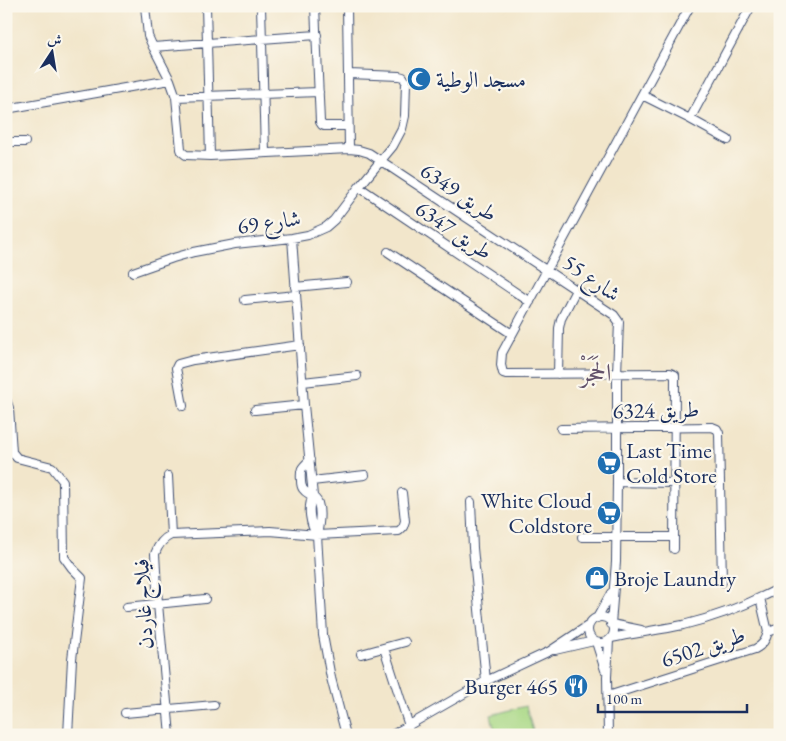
<svg xmlns="http://www.w3.org/2000/svg" width="786" height="741" font-family="'EB Garamond',Amiri,serif">
<rect width="100%" height="100%" fill="#fbf7ec"/>
<filter id="ink" filterUnits="userSpaceOnUse"><feTurbulence type="fractalNoise" baseFrequency=".02" numOctaves="2"/><feDisplacementMap in="SourceGraphic" scale="10" xChannelSelector="R" yChannelSelector="G"/><feConvolveMatrix kernelMatrix="1 2 1 2 8 2 1 2 1" color-interpolation-filters="sRGB"/></filter>
<filter id="wash" filterUnits="userSpaceOnUse"><feTurbulence type="fractalNoise" baseFrequency=".0096" numOctaves="4" result="noise"/><feDisplacementMap in="SourceGraphic" scale="20" xChannelSelector="R" yChannelSelector="G"/><feGaussianBlur stdDeviation="1.12" result="paint"/><feColorMatrix in="noise" values="0 0 0 0 0 0 0 0 0 0 0 0 0 0 0 0 0 1.4 0 .05"/><feComposite in="paint" operator="in"/></filter>
<g filter="url(#wash)">
<rect width="100%" height="100%" fill="#f2e6cb"/>
<path fill="#a9d885" stroke="#628472" d="M526,706l8,29h-38l-5,-20z"/>
</g>
<g filter="url(#ink)">
<g fill="none" stroke-linecap="round" stroke-linejoin="round">
<g stroke="#3b4a6e" stroke-width="10">
<path id="minor" d="M145,6l3,30 5,11 17,33 6,17 5,52 1,3 4,3 24,1 139,-7 10,1 10,3 245,162 5,7 -2,52v108l-1,80 -5,62
M206,6l4,150
M261,6l4,147
M315,6l5,116 2,3 2,1h24
M347,6l2,143
M153,47l164,-12
M642,95l48,24 38,21
M176,97l143,-5
M6,109l164,-29
M690,119l61,-113
M6,142h19
M359,187l171,115
M292,238l12,167 9,91c-6,11 -3,29 4,39
M388,252l124,82
M133,272l40,-14 21,-6 41,-8 57,-6 16,-3 18,-8 8,-7 25,-33 34,-41 9,-17 3,-13 1,-34 -3,-5 -4,-1 -50,-2
M295,287l52,-5
M245,300l51,-5
M558,374l1,-46 2,-9 15,-29
M303,382l54,-6
M6,399l3,9 3,44 5,6 35,9 11,14 1,76 8,11 10,10 -10,81 -4,76
M183,406l-7,-38 2,-4 15,-4 107,-15
M255,410l49,-5
M561,429l151,-2 5,2 2,4 3,149
M310,460c-9,8 -10,9 -9,21 0,3 0,5 2,8 4,6 12,6 15,14 3,9 1,23 -1,32l6,100 8,43 15,57
M168,476l3,59
M312,481l53,-6
M617,482l57,1
M471,502l2,46 13,133
M582,537h92
M674,549l1,-169v-5l-5,-2 -164,1 -3,-1 -2,-8 1,-12 188,-347
M127,607l78,-8
M588 630a13 13 0 1 1 26 0a13 13 0 1 1-26 0Z
M597,618l14,-25
M612,624l29,6
M768,632l12,-4
M611,638c24,-5 48,-8 72,-13 34,-8 66,-21 97,-37
M596,642l9,28
M384,648l25,78
M555,650l39,-9
M361,654l44,-12
M608,696l147,-47c8,-4 11,-9 13,-17l-8,-34
M125,713l89,-8
M170,735l-12,-131 -3,-50c3,-9 7,-15 16,-19l99,-4 47,4 82,-4 4,-4 2,-6 -3,-28
M392,735l94,-54 64,-30 39,-26
M608,735l-1,-58 2,-37"/>
</g>
<use href="#minor" stroke="#fff" stroke-width="8"/>
</g>
</g>
<defs>
<g id="mosque-disc" transform="scale(1.25)"><circle r="9.5" fill="#1f6fb2" stroke="#fbf7ec"/><path d="M3.5-4.9A6 6 0 1 0 3.5 4.9A5 5 0 1 1 3.5-4.9Z" fill="#fff"/></g>
<g id="supermarket-disc" transform="scale(1.25)"><circle r="9.5" fill="#1f6fb2" stroke="#fbf7ec"/><path d="M-6-5.5h2.5l.6 2H6L4.5 2H-2.5L-4.4-4H-6ZM-1.5 3.2a1.3 1.3 0 1 0 .1 0ZM3 3.2a1.3 1.3 0 1 0 .1 0Z" fill="#fff"/></g>
<g id="shop-disc" transform="scale(1.25)"><circle r="9.5" fill="#1f6fb2" stroke="#fbf7ec"/><path d="M-5-2.5h2.3a2.7 3.5 0 0 1 5.4 0H5L5.5 6h-11ZM-1.5-2.5h3a1.5 2.3 0 0 0-3 0Z" fill="#fff"/></g>
<g id="restaurant-disc" transform="scale(1.25)"><circle r="9.5" fill="#1f6fb2" stroke="#fbf7ec"/><path d="M-5-6h1v4h1v-4h1v4h1v-4h1v5L-1.5 .5V6h-2V.5L-5-1ZM5-6V6H3V1.5H1.5Q1.5-4 5-6Z" fill="#fff"/></g>
</defs>
<g fill-rule="evenodd">
<use href="#mosque-disc" x="419" y="79"/>
<use href="#supermarket-disc" x="609" y="463"/>
<use href="#supermarket-disc" x="609" y="513"/>
<use href="#shop-disc" x="597" y="578"/>
<use href="#restaurant-disc" x="576" y="686"/>
</g>
<g text-anchor="middle" dominant-baseline="central" stroke-width="4.5" stroke-linejoin="round" paint-order="stroke">
<g font-size="22" fill="#1b2f5e" stroke="#fbf7ec" text-anchor="start">
<text x="436" y="79">مسجد الوطية</text>
<text x="626" y="450">Last Time<tspan x="626" dy="25">Cold Store</tspan></text>
<text x="592" y="500" text-anchor="end">White Cloud<tspan x="592" dy="25">Coldstore</tspan></text>
<text x="614" y="578">Broje Laundry</text>
<text x="558" y="686" text-anchor="end">Burger 465</text>
</g>
<g font-size="22" fill="#1b2f5e" stroke="#fbf7ec">
<text transform="translate(459 192) rotate(34)">طريق 6349</text>
<text transform="translate(269 222) rotate(-8)">شارع 69</text>
<text transform="translate(454 230) rotate(34)">طريق 6347</text>
<text transform="translate(592 278) rotate(35)">شارع 55</text>
<text transform="translate(656 410) rotate(-1)">طريق 6324</text>
<text transform="translate(143 604) rotate(-93)">فيلاج غاردن</text>
<text transform="translate(703 647) rotate(-18)">طريق 6502</text>
</g>
<g font-size="25" fill="#62526a" stroke="#fbf7ec">
<text x="596" y="372">الحَجَرْ</text>
</g>
</g>
<rect width="786" height="741" fill="none" stroke="#fbf7ec" stroke-width="25"/>
<g transform="translate(52 52) rotate(12)" stroke="#fbf7ec" stroke-width="4" paint-order="stroke">
<path d="M0-4L9 19L0 12L-9 19Z" fill="#1b2f5e"/>
<text y="-8" font-size="14" font-weight="bold" text-anchor="middle" fill="#1b2f5e">ش</text>
</g>
<path d="M598 704v8h149v-8" fill="none" stroke="#1b2f5e" stroke-width="2.5"/>
<text x="606" y="704" font-size="15" fill="#1b2f5e" stroke="#fbf7ec" stroke-width="4" paint-order="stroke">100 m</text>
</svg>
